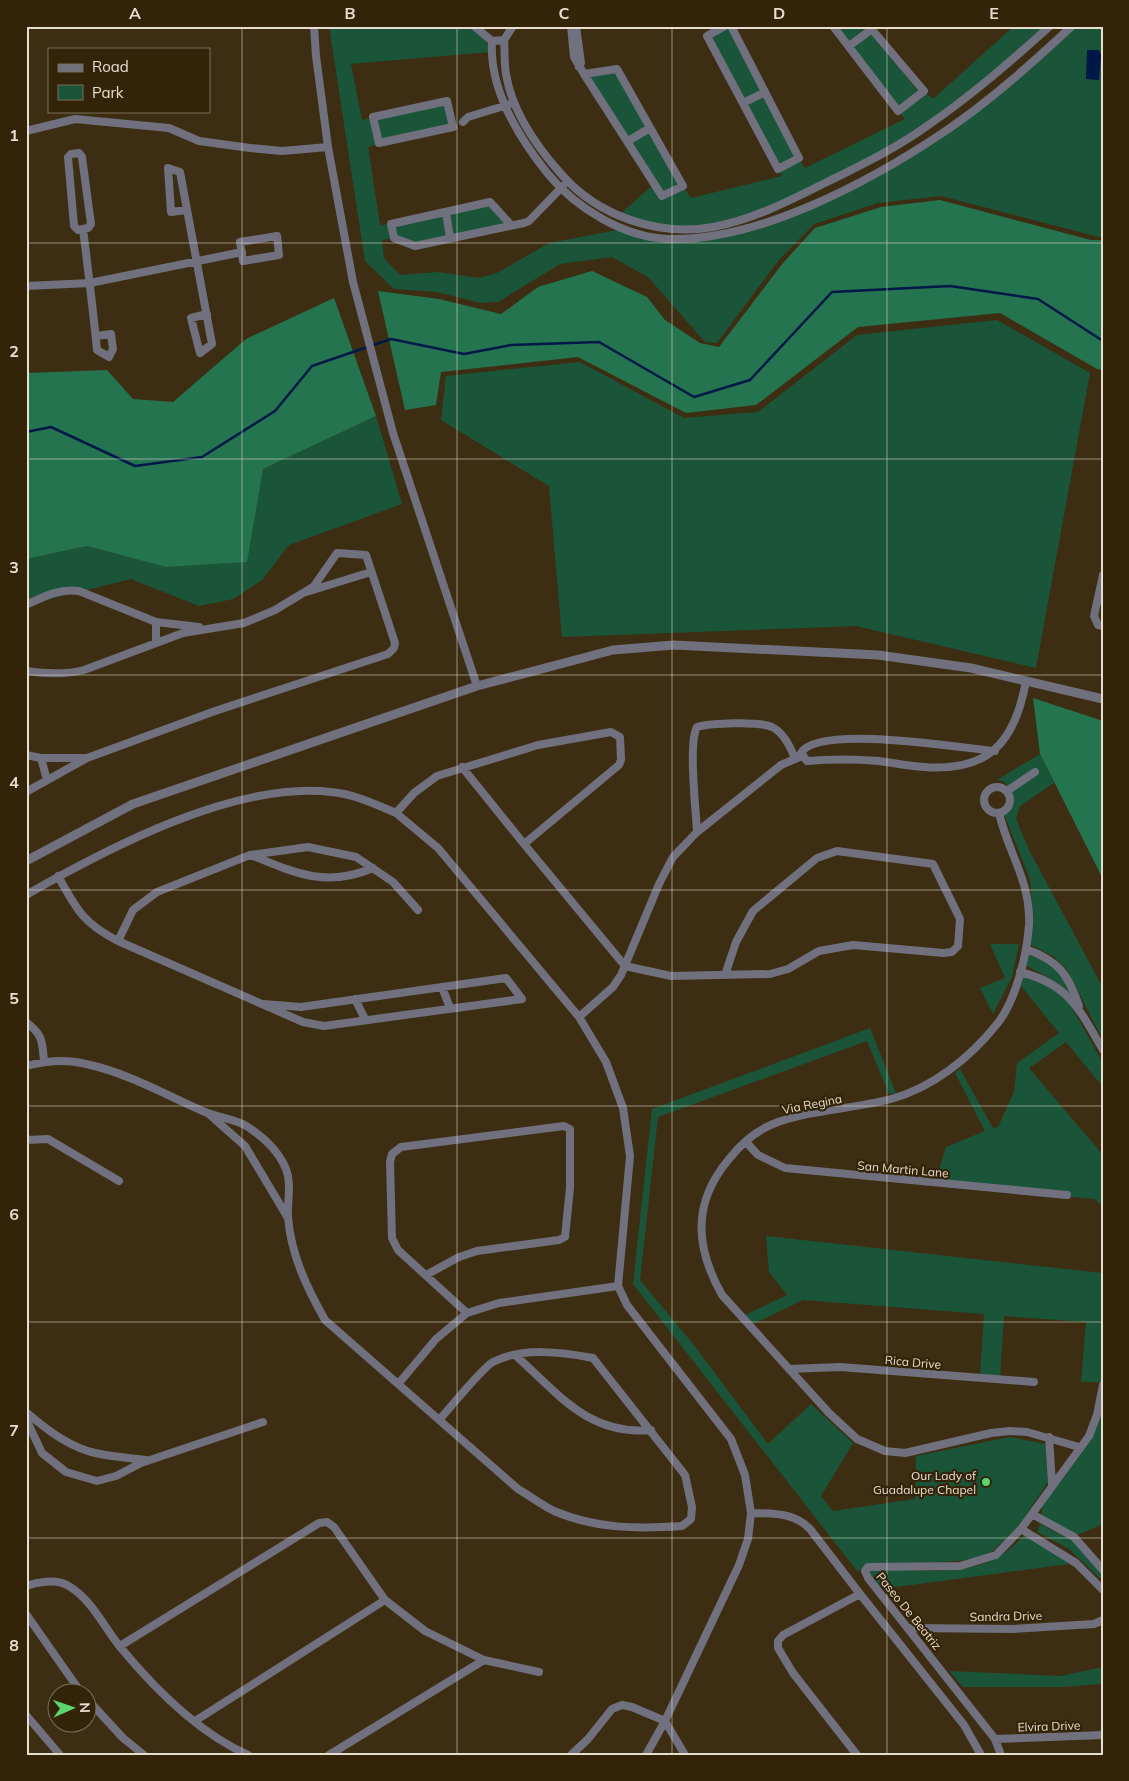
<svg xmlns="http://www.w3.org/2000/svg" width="1129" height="1781" font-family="Mulish,sans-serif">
<rect width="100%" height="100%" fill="#3d2e13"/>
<path fill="#1a553a" d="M329,26h143l14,12 3,14 -138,12 11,56 9,-2 7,26 -10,3 12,78 10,-1 3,14 -11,2 2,18 16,17 38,-3 41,6 18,-5 52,-30 74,-14 20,7 68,3 112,-39 122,-67 128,-107h30v212l-162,-42 -63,7 -64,21 -36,37 -61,82 -12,-1 -57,-65 -36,-20 -52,7 -62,38 -17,1 -44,-11 -43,-3 -29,-28z
M729,26l32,64 -17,9 -34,-62z
M838,26h26l2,2 -17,13z
M1014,26h33c-38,35 -77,69 -120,99 -34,23 -72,40 -107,58 -35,18 -83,41 -122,43 -26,2 -53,-5 -79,-11l35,-31 8,13 22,-9 7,10 91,-22 -3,-6 20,-10 6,8 100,-49 -6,-7 25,-20 9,7z
M872,34l46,57 -20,15 -46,-58z
M616,72l31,56 -19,10 -41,-63z
M764,94l32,63 -17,10 -33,-63z
M444,104l5,20 -68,16 -4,-21z
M650,130l31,55 -18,8 -33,-51z
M488,204l17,19 -53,12 -4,-22z
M444,214l3,23 -33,6 -17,-7 -3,-11z
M997,320l93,53 -54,295 -180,-42 -294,11 -13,-151 -108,-66 5,-44 134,-14 104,56 74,-6 99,-77z
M376,416l26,88 -113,41 -27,35 -29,19 -34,7 -68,-27 -105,26v-46l61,-13 79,21 80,-5 17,-93z
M1040,754l14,29 -34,23 -4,13 13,31 74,138v52l-37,-72 -13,-12 -24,-12 4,-29 -3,-36 -27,-67 5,-10 3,-13 -8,-8 -6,-1z
M990,944h29l-7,33 -19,37 -13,-26 25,-10z
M1030,954l28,15 17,31 -17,-17 -31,-17 -1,-7z
M1024,975l18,6 25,18 36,64v24l-37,-45 -37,26 74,87v52l-8,-8 -24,-2v-4l-135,-14 10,-32 39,-16 -30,-58 5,-4 33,59 5,-1 16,-35 3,-29 42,-30 -38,-47z
M870,1028l26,65 -7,1 -22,-53 -209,76 -18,163 54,65 74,99 43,-40 42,39 -32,53 12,15 82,-12 1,-43 94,-19 35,7 3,38 -29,43 -25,25 -16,8 -20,3 -91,4 -9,7 -225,-288 19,-175z
M766,1236l337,37v109h-22l5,-60 -82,-6 -4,61 -20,-2 4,-61 -181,-14 -50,24 -8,-9 42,-20 -18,-23z
M1103,1406v118l-28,12 -33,-18v-11c20,-29 54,-66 61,-101z
M1040,1524l33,17 30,32v8l-34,-32 -32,-17z
M1025,1535l21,11 23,18 -188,25 -8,-7 -4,-10 3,-3c39,0 86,8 123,-10 11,-5 21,-16 30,-24z
M1103,1667v17l-42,3h-98l-14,-16 112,5z"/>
<path fill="#24744f" d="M940,200l151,40h12v130l-6,-1 -97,-56 -142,14 -102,78 -70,8 -108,-56 -137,15 -5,33 -31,5 -27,-119 61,8 62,15 37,-27 54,-16 55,26 18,23 35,23 19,4 64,-84 32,-35 66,-21z
M334,298l42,118 -113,53 -16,93 -81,5 -79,-21 -61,13v-186l81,-3 26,29 40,3 73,-63z
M1033,698l70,23v158l-63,-125z"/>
<path fill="#001848" d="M1087,50h12l2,5 -2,25 -13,-1z"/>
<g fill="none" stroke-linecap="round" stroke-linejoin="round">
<path stroke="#001848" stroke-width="2.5" d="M26,432l25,-5 84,39 67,-9 73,-46 37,-45 79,-27 73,15 47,-9 88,-3 95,55 56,-17 82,-88 118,-6 88,13 65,42"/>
<path stroke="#70707e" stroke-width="8" d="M314,26l2,30 12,91 25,135 40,151 84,253
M474,26l18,15 12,-1 9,-14
M571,26l3,31 10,17
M576,26l5,37 -2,4
M725,26l-18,10 71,133 21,-11 -68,-132
M833,26l65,85 26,-20 -55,-65
M504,40c1,11 0,23 2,34 6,38 31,73 56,101 36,41 97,62 151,52 39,-7 76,-26 112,-44 34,-17 70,-34 102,-57 44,-30 83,-64 123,-100
M492,41c-3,48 27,97 56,133 28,34 75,63 120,65 90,3 203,-58 276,-107 46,-31 87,-68 128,-106
M849,46l23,-17
M617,69l66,117 -21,10 -78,-122z
M447,101l6,26 -74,16 -6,-26z
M743,103l22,-11
M463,122l5,-5 42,-13
M26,131l49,-12 94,9 30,13 51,7 32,3 46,-4
M628,141l22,-13
M79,153l3,4 9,67 -3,4 -10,2 -4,-4 -6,-69 3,-3z
M187,210l-16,2 -3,-44 12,4 32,172 -12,9 -9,-35 16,-4
M446,212l4,26
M511,225l-21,-23 -99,22 3,14 21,8 109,-23 5,-2 34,-35
M83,229c5,40 10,81 14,121l12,7 4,-8 -2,-15 -15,2
M277,236l2,19 -36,6 -3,-19z
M26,286l64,-3 152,-31
M1103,575l-9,41 4,9 5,1
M26,605c17,-8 33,-17 53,-14l77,31 43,5
M156,642v-20
M26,671c20,3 39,4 58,-1l99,-37 61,-10 31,-13 28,-17 68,-21
M995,751c-34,-3 -177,-27 -194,2l6,8c24,-2 48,-2 72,0 15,2 30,5 45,6 65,5 91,-25 102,-86
M26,755l15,3h45
M41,758l6,22
M462,767l62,77
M984 800a13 13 0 1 1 26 0a13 13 0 1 1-26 0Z
M1007,791l28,-19
M26,792l61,-34 128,-47 173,-57 6,-6 1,-5 -29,-88 -29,-2 -23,33 -11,7
M396,813l42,35 141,169 27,45 17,46 7,48 -12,130 9,19 104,134 14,36 6,38 -3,26 -9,26 -74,156 -19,34
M999,813c9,40 32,68 30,112 -2,29 -13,76 -32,99 -27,34 -65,64 -106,75 -38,10 -83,11 -118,25 -17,7 -33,21 -44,35 -37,44 -34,88 -7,136l107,118 28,26 28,12 20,2 86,-20 19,-2 17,1 52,15
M697,832c-1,-22 -9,-89 0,-105 14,-4 62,-6 75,0 12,6 19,21 23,32
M251,855c44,18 75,33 122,13
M58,876c19,34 25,47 60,65l15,-31 24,-18 93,-37 58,-8 48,10 37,25 25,28
M26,895c82,-47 209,-114 305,-103 23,2 44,12 65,21l18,-20 23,-17 101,-31 73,-13 9,5 1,23 -2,5 -95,79 101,122 46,10 99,-2 18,-5 31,-18 34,-6 91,8 8,-1 6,-6 2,-27 -27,-55 -96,-13 -20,7 -64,53 -17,31 -11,33
M118,941l185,81 21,4 198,-27 -16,-21 -205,29 -38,-3
M1026,949c33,12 42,25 53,57
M1020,972c49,12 59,37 83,78
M442,987l8,21
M355,999l10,20
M579,1017l34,-30 8,-12 38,-91 14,-27 24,-25 84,-67 21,-9
M26,1022c17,13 16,19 18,39
M26,1066c19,-5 41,-7 60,-2 42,9 80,31 119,48 14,6 31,7 43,15 16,11 30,23 38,42 6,15 1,33 2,48 3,38 19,71 37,103l193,169c12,7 24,16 36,22 42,18 84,18 128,15l9,-7 1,-12 -7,-32 -92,-117c-31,-6 -71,-11 -100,4 -11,6 -43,46 -53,57
M210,1115l35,31 43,72
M26,1140l22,-1 71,42
M746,1142l12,13 27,13 282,27
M426,1275l33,-18 18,-6 82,-11 6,-3 5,-49v-59l-6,-3 -163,21 -9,7 -2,8 2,76 6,12 69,63
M515,1355c43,38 73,81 136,75
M789,1369l51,-2 194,15
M399,1383l37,-44 31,-26 32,-10 119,-17
M26,1412c21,18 45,37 74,42 15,3 31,4 46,6
M26,1419l16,34 24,19 31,9 19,-5 25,-13 122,-41
M1049,1437l3,47
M751,1513c23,1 43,-1 59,16l50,65 104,131 17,30
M1032,1514l42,23 29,33
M1021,1529l55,34 27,27
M26,1586c11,-4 30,-7 41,-1 25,14 36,41 54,63 33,40 78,85 127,107
M26,1614l56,80
M909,1628l104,1 81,-5 9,-4
M120,1646l199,-123 8,-1 7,5 51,73 40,31 59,29 -155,95
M484,1660l55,12
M88,1700l35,38 21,17
M26,1715l34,40
M195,1721l190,-121
M995,1739l108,-4
M571,1755l17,-16 24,-30 10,-4 10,2 33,14 20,34
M857,1755l-64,-82 -15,-25v-7l5,-6 77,-41
M1001,1755l-6,-16 -127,-161 -3,-7 3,-4 92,-1 36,-11 25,-26 68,-93 8,-21 6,-30"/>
<path stroke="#70707e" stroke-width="9" d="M26,861l107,-57 344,-118 136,-36 61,-5 204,10 93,13 132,31"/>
</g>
<path fill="none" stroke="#e8decf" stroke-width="1" stroke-opacity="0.55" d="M242,26v1729M457,26v1729M672,26v1729M887,26v1729M26,243h1077M26,459h1077M26,675h1077M26,890h1077M26,1106h1077M26,1322h1077M26,1538h1077"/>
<circle fill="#5bd56e" stroke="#332409" stroke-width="2" cx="986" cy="1482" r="5"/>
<g text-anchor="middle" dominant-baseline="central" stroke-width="4.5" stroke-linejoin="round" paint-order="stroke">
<g font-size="12" fill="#e8decf" stroke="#332409">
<text transform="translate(812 1104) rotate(-11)">Via Regina</text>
<text transform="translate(903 1169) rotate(5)">San Martin Lane</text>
<text transform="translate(913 1362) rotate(5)">Rica Drive</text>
<text transform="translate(909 1611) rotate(51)">Paseo De Beatriz</text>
<text transform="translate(1006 1616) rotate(-1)">Sandra Drive</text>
<text transform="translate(1049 1726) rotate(-2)">Elvira Drive</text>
</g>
<g font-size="12" fill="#e8decf" stroke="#332409" text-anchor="end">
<text x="976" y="1475">Our Lady of<tspan x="976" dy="14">Guadalupe Chapel</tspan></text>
</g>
</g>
<rect width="1129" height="1781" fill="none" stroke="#332409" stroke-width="55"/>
<rect x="48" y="48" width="162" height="65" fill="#332409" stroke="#7b6e58"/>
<rect x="58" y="64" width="25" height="8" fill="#70707e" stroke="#7b6e58"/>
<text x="92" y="72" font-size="15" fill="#e8decf">Road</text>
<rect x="58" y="85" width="25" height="15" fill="#1a553a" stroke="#7b6e58"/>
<text x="92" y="98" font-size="15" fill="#e8decf">Park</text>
<g transform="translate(72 1708) rotate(88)"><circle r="24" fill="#332409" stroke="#7b6e58"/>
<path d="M0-4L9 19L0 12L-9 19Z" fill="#5bd56e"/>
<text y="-8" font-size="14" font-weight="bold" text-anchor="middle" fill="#e8decf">N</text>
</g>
<rect x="28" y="28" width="1074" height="1726" fill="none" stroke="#e8decf" stroke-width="2"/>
<g font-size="16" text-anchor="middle" font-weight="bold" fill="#e8decf">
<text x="135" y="19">A</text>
<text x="350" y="19">B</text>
<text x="564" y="19">C</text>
<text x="779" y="19">D</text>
<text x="994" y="19">E</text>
<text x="14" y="141">1</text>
<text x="14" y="357">2</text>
<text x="14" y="573">3</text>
<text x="14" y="788">4</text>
<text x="14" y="1004">5</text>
<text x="14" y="1220">6</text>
<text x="14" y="1436">7</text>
<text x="14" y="1651">8</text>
</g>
</svg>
